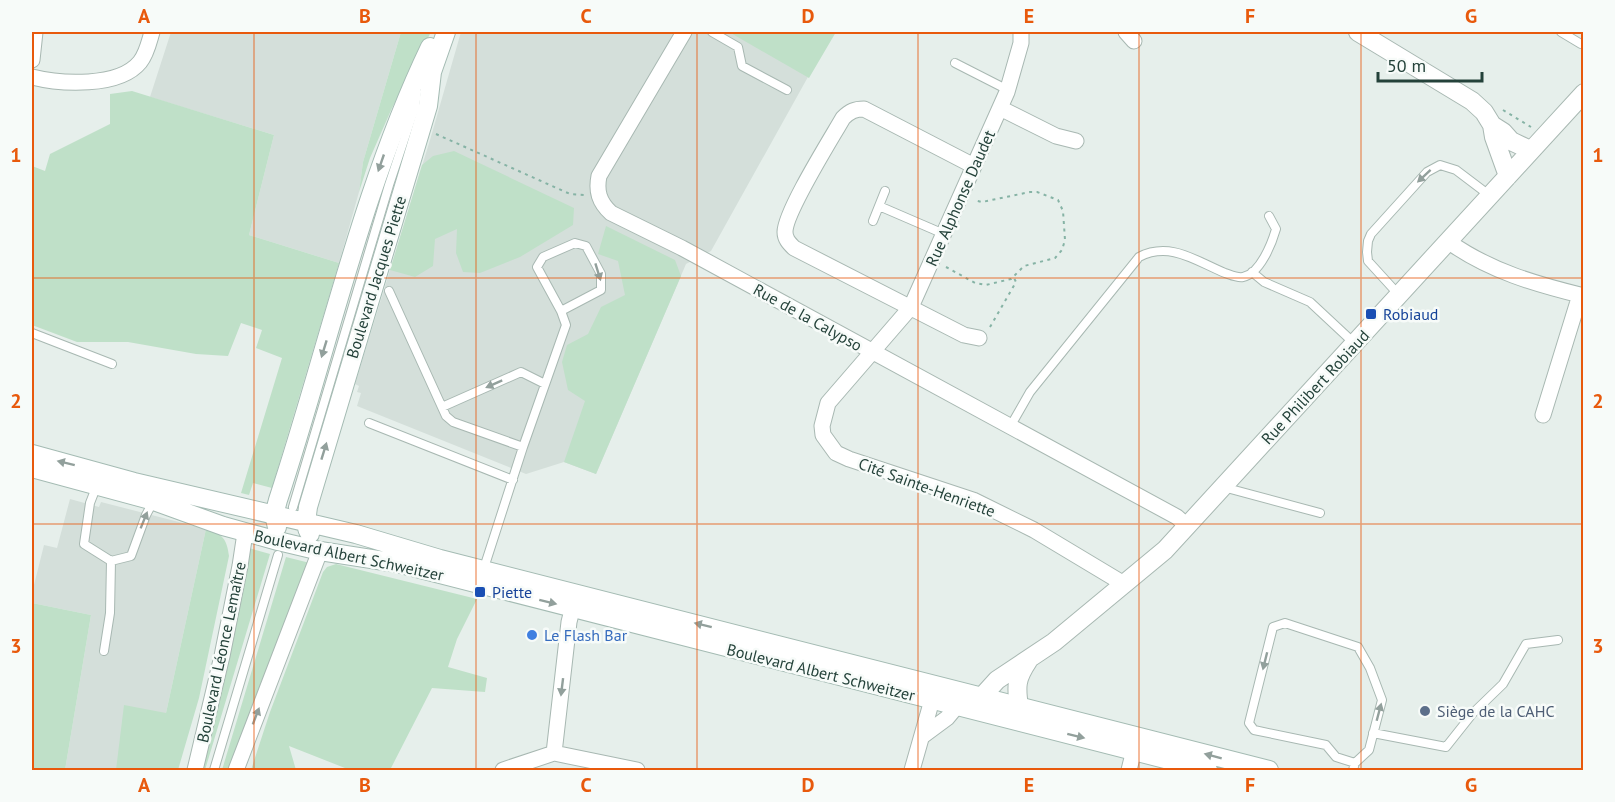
<svg xmlns="http://www.w3.org/2000/svg" width="1615" height="802" font-family="'PT Sans',sans-serif">
<rect width="100%" height="100%" fill="#e6efeb"/>
<path fill="#d4dfda" d="M171,32h230l-38,130 -4,30 -20,71 -90,-28 25,-100 -124,-38z
M461,32h372l-122,219 -25,13 -90,210 -32,-12 -38,12 -169,-68 4,-13 -4,-1 2,-6 -4,-2 75,-244z
M70,499l29,8 2,-5 105,27 -40,184 -50,57h-51l26,-155 -59,-12v-10l12,-48 13,3z"/>
<path fill="#bfe0c8" d="M401,32h30l-39,76 -22,50 -11,34 4,-30z
M729,32h107l-27,46z
M132,91l142,44 -25,100 90,28 -67,225 -19,-5 -4,12 -8,-2 41,-135 -26,-10 6,-18 -21,-7 -13,33 -32,-2 -68,-12h-51l-45,-17v-159l13,5 5,-17 60,-30v-30z
M454,151l120,57 -1,17 -53,32 -40,16 -17,-1 -7,-19 1,-24 -22,10 -2,27 -18,11 -25,-7 32,-105 11,-9z
M606,226l69,34 6,16 -85,198 -32,-12 21,-61 -17,-11 -6,-28 5,-17 21,-11 13,-27 24,-12 -7,-34 -20,-7z
M206,529c16,4 21,10 23,27l-30,142 -21,72h-62l8,-65 42,8z
M249,548l21,6 -65,216h-6z
M286,557l24,6 -79,207h-9z
M336,564l141,35 -20,40 -9,28 39,11 -2,14 -53,-4 -42,82h-40l-61,-24 7,24h-45l19,-58 53,-140 4,-5z
M32,603l59,12 -26,155h-33z"/>
<g fill="none" stroke-linecap="round" stroke-linejoin="round">
<g stroke="#a8b8b2" stroke-width="10">
<path id="service" d="M712,32l26,15 4,19 45,24
M1561,32l20,12
M955,63l53,27
M879,206l65,28
M873,221l12,-30
M1252,272l12,10 46,20 44,41
M389,291l57,125 7,6 70,25
M1399,295l-31,-34 -1,-9 1,-11 3,-7 56,-62 13,-7 16,5 33,25
M32,333l80,31
M442,407l79,-35 24,12
M369,423l144,57
M1010,427l20,-35 109,-135c31,-16 57,4 86,16 6,2 12,5 18,4 17,-3 29,-34 33,-48l-7,-13
M97,485l-7,18 -6,41 27,17 -1,52 -6,38
M1223,487l97,26
M293,507l96,-322 26,-78 2,-15
M111,561l20,-5 15,-41 7,-13
M483,571l40,-124 43,-122 -5,-14 -24,-44 6,-10 32,-14 11,3 15,28v16l-40,21
M1373,733l73,14 27,-34 30,-29 23,-40 32,-4
M214,770l64,-215
M1353,770l2,-7 14,-13 13,-50 -12,-32 -12,-21 -73,-24 -12,4 -24,96 5,7 72,15 10,12 19,6"/>
</g>
<g stroke="#a8b8b2" stroke-width="17">
<path id="minor" d="M684,32l-85,144c-3,15 0,26 12,37l71,35 495,269 10,9
M1021,32v11l-14,49 -96,215 -83,96 -6,23 1,9 13,18 13,6 124,41 61,30 90,54
M1126,32l8,9
M32,60l3,-28
M32,77c28,7 87,11 108,-15 7,-9 9,-20 12,-30
M1000,108l56,28 20,5
M974,166l-110,-57c-9,0 -14,2 -21,9 -12,21 -58,94 -58,114 0,7 4,11 9,16l170,87 15,3
M1449,242c41,29 86,42 135,54
M1543,415l37,-120
M924,735l23,-17 10,-12
M554,753l15,-131 6,-24
M195,770l27,-114 18,-90 5,-33
M236,770l84,-219
M503,770l51,-17 83,17
M912,770l20,-70
M1129,770l7,-28"/>
</g>
<g stroke="#a8b8b2" stroke-width="20">
<path id="tertiary" d="M1358,32l114,69 12,11 8,13 2,12 14,39
M1492,125l11,7 8,9 19,9
M972,700l6,1 19,-21 57,-38 111,-92 419,-457
M1014,713l5,-6c-3,-21 -3,-28 9,-46"/>
</g>
<g stroke="#a4bbb3" stroke-width="20">
<path id="secondary" d="M32,454l102,28 222,52 84,25 829,211
M32,468l122,33 69,25 55,15 42,10 77,12 811,207
M277,527l-3,-12 4,-15c50,-151 83,-309 152,-453
M310,534c-6,-7 -3,-18 -2,-27l120,-401 4,-34 14,-40"/>
</g>
<path stroke="#86b3a5" stroke-width="2" stroke-dasharray="3 4.5" stroke-linecap="butt" d="M1503,110l28,17
M436,134l134,60 15,1
M946,267l29,16 11,2 25,-6 13,-13 31,-8 7,-8 3,-10 -2,-29 -5,-11 -21,-8h-7l-48,10 -8,-2
M990,327l26,-45 -2,-4"/>
<use href="#service" stroke="#fff" stroke-width="8"/>
<use href="#minor" stroke="#fff" stroke-width="15"/>
<use href="#tertiary" stroke="#fff" stroke-width="18"/>
<use href="#secondary" stroke="#fff" stroke-width="18"/>
</g>
<defs><path id="oneway-solid" d="M-6-.8H1V-3.2L6.5 0L1 3.2V.8H-6Z" transform="scale(1.5)"/></defs>
<g fill="#92a09c">
<use href="#oneway-solid" transform="translate(381 163) rotate(109)"/>
<use href="#oneway-solid" transform="translate(1424 176) rotate(137)"/>
<use href="#oneway-solid" transform="translate(598 272) rotate(73)"/>
<use href="#oneway-solid" transform="translate(324 349) rotate(107)"/>
<use href="#oneway-solid" transform="translate(494 384) rotate(156)"/>
<use href="#oneway-solid" transform="translate(324 451) rotate(-73)"/>
<use href="#oneway-solid" transform="translate(66 463) rotate(-166)"/>
<use href="#oneway-solid" transform="translate(144 520) rotate(-68)"/>
<use href="#oneway-solid" transform="translate(548 602) rotate(14)"/>
<use href="#oneway-solid" transform="translate(703 625) rotate(-166)"/>
<use href="#oneway-solid" transform="translate(1265 661) rotate(104)"/>
<use href="#oneway-solid" transform="translate(562 687) rotate(97)"/>
<use href="#oneway-solid" transform="translate(1379 712) rotate(-75)"/>
<use href="#oneway-solid" transform="translate(256 716) rotate(-69)"/>
<use href="#oneway-solid" transform="translate(1076 736) rotate(14)"/>
<use href="#oneway-solid" transform="translate(1213 756) rotate(-165)"/>
</g>
<path fill="none" stroke="#e8590c" stroke-width="1.5" stroke-opacity="0.55" d="M254,32v738M476,32v738M697,32v738M918,32v738M1139,32v738M1361,32v738M32,278h1552M32,524h1552"/>
<g fill="#1a4fb4" stroke="#f7fbf9" stroke-width="2">
<rect x="1365" y="308" width="12" height="12" rx="3"/>
<rect x="474" y="586" width="12" height="12" rx="3"/>
</g>
<circle fill="#3f7fe0" stroke="#f7fbf9" stroke-width="2" cx="532" cy="635" r="6"/>
<circle fill="#5c6f8a" stroke="#f7fbf9" stroke-width="2" cx="1425" cy="711" r="6"/>
<g text-anchor="middle" dominant-baseline="central" stroke-width="5" stroke-linejoin="round" paint-order="stroke">
<g font-size="16" fill="#24423a" stroke="#f7fbf9">
<text transform="translate(960 198) rotate(-66)">Rue Alphonse Daudet</text>
<text transform="translate(376 277) rotate(-73)">Boulevard Jacques Piette</text>
<text transform="translate(808 317) rotate(29)">Rue de la Calypso</text>
<text transform="translate(1315 387) rotate(-47)">Rue Philibert Robiaud</text>
<text transform="translate(927 487) rotate(20)">Cité Sainte-Henriette</text>
<text transform="translate(349 555) rotate(12)">Boulevard Albert Schweitzer</text>
<text transform="translate(221 652) rotate(-78)">Boulevard Léonce Lemaître</text>
<text transform="translate(821 672) rotate(14)">Boulevard Albert Schweitzer</text>
</g>
<g font-size="16" fill="#164399" stroke="#f7fbf9" text-anchor="start">
<text x="1383" y="314">Robiaud</text>
<text x="492" y="592">Piette</text>
</g>
<g font-size="16" fill="#366cbe" stroke="#f7fbf9" text-anchor="start">
<text x="544" y="635">Le Flash Bar</text>
</g>
<g font-size="16" fill="#4e5e75" stroke="#f7fbf9" text-anchor="start">
<text x="1437" y="711">Siège de la CAHC</text>
</g>
</g>
<rect width="1615" height="802" fill="none" stroke="#f7fbf9" stroke-width="66"/>
<path d="M1378 72v9h104v-9" fill="none" stroke="#24423a" stroke-width="3"/>
<text x="1387" y="72" font-size="18" fill="#24423a" stroke="#f7fbf9" stroke-width="4.5" paint-order="stroke">50 m</text>
<rect x="33" y="33" width="1549" height="736" fill="none" stroke="#e8590c" stroke-width="2"/>
<g font-size="20" text-anchor="middle" font-weight="bold" fill="#e8590c">
<text x="144" y="23">A</text>
<text x="365" y="23">B</text>
<text x="586" y="23">C</text>
<text x="808" y="23">D</text>
<text x="1029" y="23">E</text>
<text x="1250" y="23">F</text>
<text x="1471" y="23">G</text>
<text x="16" y="162">1</text>
<text x="1598" y="162">1</text>
<text x="16" y="408">2</text>
<text x="1598" y="408">2</text>
<text x="16" y="653">3</text>
<text x="1598" y="653">3</text>
<text x="144" y="792">A</text>
<text x="365" y="792">B</text>
<text x="586" y="792">C</text>
<text x="808" y="792">D</text>
<text x="1029" y="792">E</text>
<text x="1250" y="792">F</text>
<text x="1471" y="792">G</text>
</g>
</svg>
